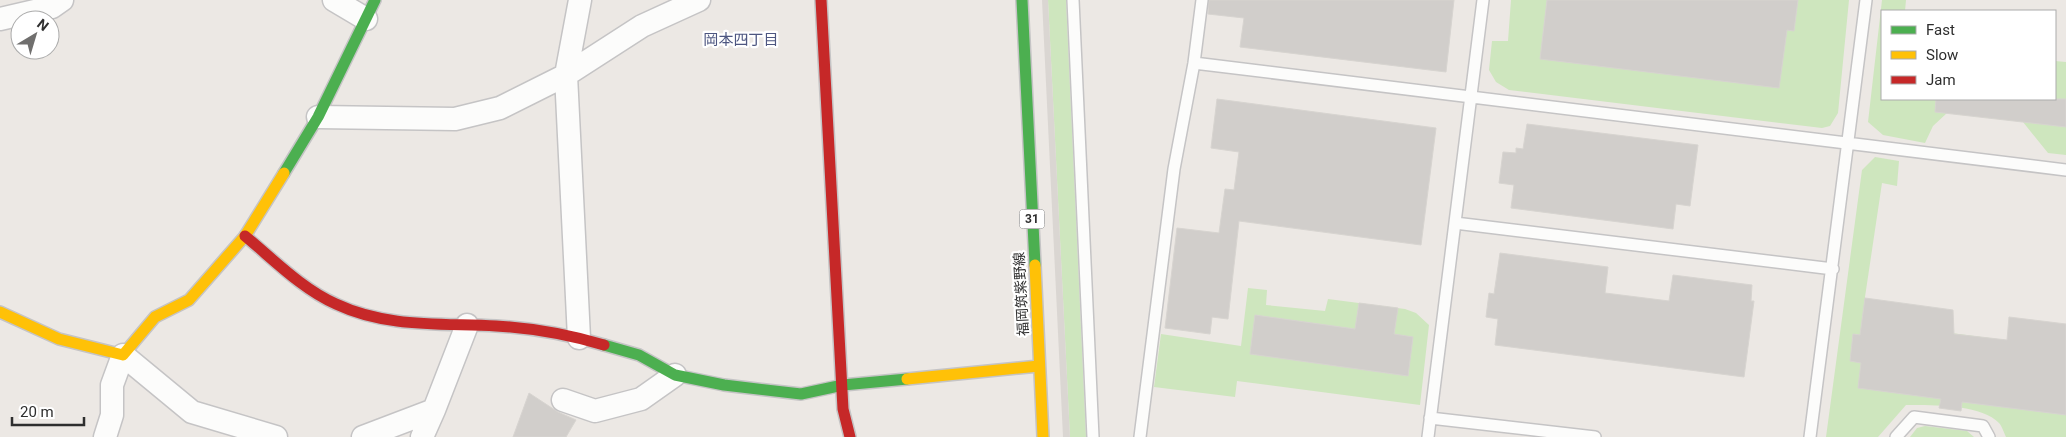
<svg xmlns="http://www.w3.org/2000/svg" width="2066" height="437" font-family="Roboto,'Noto Sans JP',sans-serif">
<rect width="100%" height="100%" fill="#ece8e4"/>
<path fill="#cee6be" d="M1048,0h18l20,437h-16z
M1511,0h338l-11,113 -8,13 -8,2 -313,-38 -13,-8 -7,-12 3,-29h16z
M1882,0h24l-1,11h-23v88h173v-38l11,1v93l-18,-2 -25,-31 -76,-9 -14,13 -8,17 -42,-8 -15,-13z
M1875,157l24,4 -2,25 -15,-3 -17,114 1,25 200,26v89h-60c-2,-4 -4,-11 -7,-14 -18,-19 -68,-18 -93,-18l-28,32h-52l36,-267z
M1248,288l19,2 -1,15 59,6 3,-12 77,10 11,4 13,12 -9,80 -183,-24 -2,16 -81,-10 7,-53 80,12z
M1925,426l42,5 7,6h-64l7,-9z"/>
<path fill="#dad6d2" d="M1042,0h6l22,437h-7z"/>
<path fill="#d1cecb" stroke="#d7d4d0" d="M1209,0h245l-8,72 -206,-25 4,-29 -36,-4z
M1547,0h251l-4,31 -7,-1 -8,58 -239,-29z
M1217,99l219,29 -15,117 -182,-24 -11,98 -16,-2 -2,17 -45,-6 12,-100 42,5 6,-44 9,1 5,-38 -28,-4z
M1936,99h130v28l-131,-15z
M1527,124l171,21 -8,61 -14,-2 -3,25 -162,-21 3,-23 -15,-2 4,-31 13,1v-5l7,1z
M1500,253l108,14 -3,26 64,8 4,-26 79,10 -1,16h3l-10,76 -249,-32 3,-26 -12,-2 3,-24 5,1z
M1865,298l88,12 1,24 53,6 2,-23 57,7v91l-104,-13 -1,9 -22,-3 2,-9 -83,-11 3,-25 -11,-2 3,-27 7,1z
M1359,303l39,5 -4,26 19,3 -5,39 -158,-22 5,-39 100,14z
M529,393l29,19 18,8 -10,17h-53z"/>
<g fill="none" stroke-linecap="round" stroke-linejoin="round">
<g stroke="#c5c4c5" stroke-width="14">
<path id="lane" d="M1073,0l20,437
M1194,63l872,107
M1455,223l378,46
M1430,418l165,19
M1140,437l34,-268 20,-106 8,-63
M1428,437l55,-437
M1810,437l56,-437
M1896,437l18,-20 69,9 6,11"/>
</g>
<g stroke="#c5c4c5" stroke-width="25">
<path id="street" d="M334,0l32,19
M0,19l52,-12 10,-7
M318,117l137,2 45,-11 66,-33 76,-49 57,-26
M579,338l-13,-263 14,-75
M563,400l32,11 46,-12 34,-24
M105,437l7,-22v-30l11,-30 69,57 84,25
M363,437l71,-27 33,-85
M422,437l12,-27"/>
</g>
<g stroke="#c5c4c5" stroke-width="14">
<path id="fast" d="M1022,0l13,265
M284,173l34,-56 57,-117
M604,345l35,10 36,20 49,10 77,9 42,-9 64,-6"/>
</g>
<g stroke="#c5c4c5" stroke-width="14">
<path id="slow" d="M1035,265l8,172
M0,312l59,27 64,16 32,-38 34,-17 56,-64 39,-63
M907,379l132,-13"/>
</g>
<g stroke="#c5c4c5" stroke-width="14">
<path id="jam" d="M821,0l22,409 7,28
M245,236c28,23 57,53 91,68 51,24 105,19 160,22 36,2 74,9 108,19"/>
</g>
<use href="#lane" stroke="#fcfcfb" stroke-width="11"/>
<use href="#street" stroke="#fcfcfb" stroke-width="22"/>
<use href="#fast" stroke="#4caf50" stroke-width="11"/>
<use href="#slow" stroke="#ffc107" stroke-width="11"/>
<use href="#jam" stroke="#c62828" stroke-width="11"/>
</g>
<g text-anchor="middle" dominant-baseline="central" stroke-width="4.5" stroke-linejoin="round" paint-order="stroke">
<rect fill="#fff" stroke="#6d6d6d" stroke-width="1" x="1019.5" y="209.5" width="25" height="19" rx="4"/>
<g font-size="12" font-weight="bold" fill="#2e2e2e">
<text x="1032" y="219">31</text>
</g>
<g font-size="14" fill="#2e2e2e" stroke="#fff">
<text transform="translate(1021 294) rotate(-93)">福岡筑紫野線</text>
</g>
<g font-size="15" fill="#4d5680" stroke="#fff">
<text x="741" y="40">岡本四丁目</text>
</g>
</g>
<rect x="1881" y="10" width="175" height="90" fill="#ffffff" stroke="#ababab"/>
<rect x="1891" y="26" width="25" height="8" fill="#4caf50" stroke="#ababab"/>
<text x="1926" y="35" font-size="15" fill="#2e2e2e">Fast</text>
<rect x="1891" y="51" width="25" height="8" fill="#ffc107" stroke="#ababab"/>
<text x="1926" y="60" font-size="15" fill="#2e2e2e">Slow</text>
<rect x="1891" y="76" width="25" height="8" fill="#c62828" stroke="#ababab"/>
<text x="1926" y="85" font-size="15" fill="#2e2e2e">Jam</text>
<g transform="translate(35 35) rotate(38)"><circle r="24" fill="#ffffff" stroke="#ababab"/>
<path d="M0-4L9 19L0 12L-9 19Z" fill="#706f6e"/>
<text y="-8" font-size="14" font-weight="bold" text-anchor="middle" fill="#2e2e2e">N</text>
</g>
<path d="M12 417v8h72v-8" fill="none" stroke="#2e2e2e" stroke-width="2.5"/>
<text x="20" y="417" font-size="15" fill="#2e2e2e" stroke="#ffffff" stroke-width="4" paint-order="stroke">20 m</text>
</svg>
